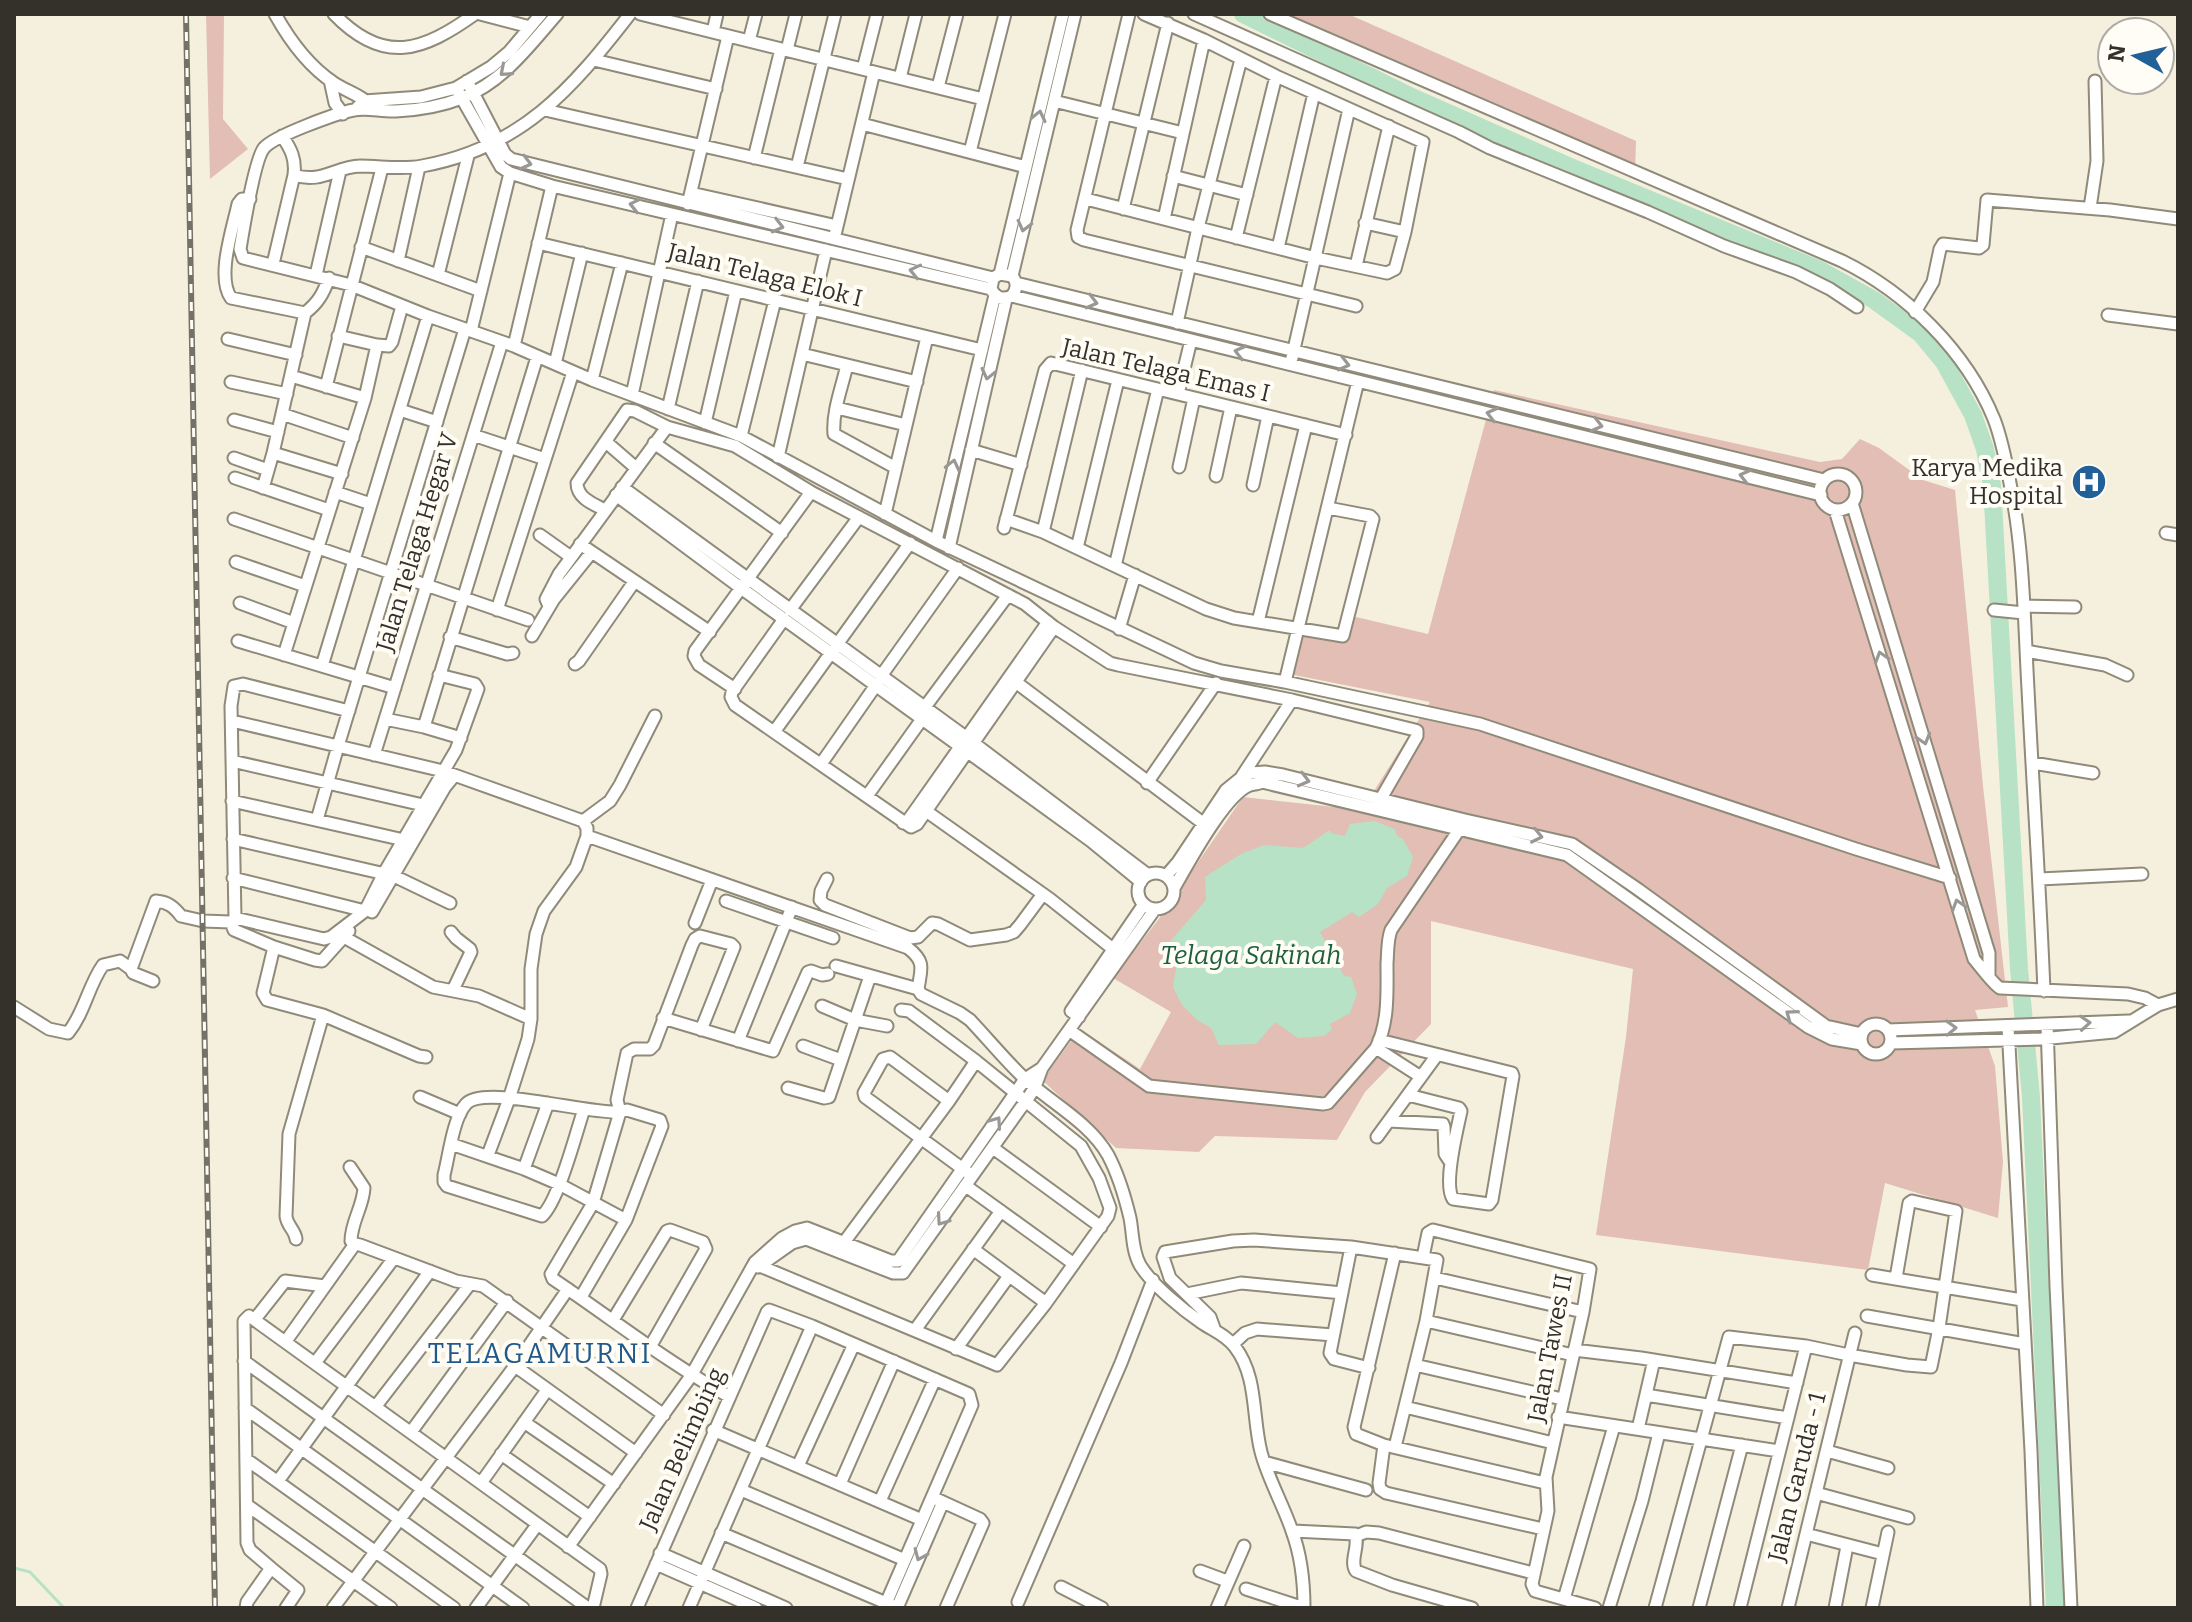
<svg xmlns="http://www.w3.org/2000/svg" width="2192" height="1622" font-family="Bitter,serif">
<rect width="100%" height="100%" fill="#f5f0dd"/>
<path fill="#e2beb5" d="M206,14h18l-1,105 25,30 -38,30z
M1278,14h70l288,127 -1,33z
M1494,390l326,72 22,-3 18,-20 19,9 44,32 32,10 28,296 25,221 -33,3 20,56 8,96 -5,56 -113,-35 -17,87 -272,-35 30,-198 7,-68 -202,-48v103l-66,68 -28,48 -122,-4 -16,16 -83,-4 -74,-68 38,-51 60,40 31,-57 -58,-34 45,-58 85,-123 119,13 68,-108 -141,-28 13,-44 43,11 7,-25 76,18z"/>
<path fill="#b7e2c6" d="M1374,821l21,8 2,7 6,3 10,18 -6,19 -20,12 -9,16 -19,13 -7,-5 -32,20 24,44 7,1 6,17 -7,19 -20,11 2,6 -9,6 -25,2 -23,-16 -19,22 -37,1 -8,-17 -14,-8 -15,-15 -9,-18 4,-24 -9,-19 38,-44 -1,-23 36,-23 23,-9 39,3 27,-18 1,3 14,3 5,-12z"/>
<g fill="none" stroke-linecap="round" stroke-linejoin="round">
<path stroke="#b7e2c6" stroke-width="3" d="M14,1568l16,4 34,36"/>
<path stroke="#b7e2c6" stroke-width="18" d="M1243,14l171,84 154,68 252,104 54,30 47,34 23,28 29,53 12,34 7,36 27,484 12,128 24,511"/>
<g stroke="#8f8a79" stroke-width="15">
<path id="street" d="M275,14c15,27 33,52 59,69 9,6 20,10 29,16l2,7
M334,14c50,52 89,37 141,0
M480,14l50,13
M557,14c-28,32 -54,68 -95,84 -20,8 -44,12 -66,13 -14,1 -29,-4 -42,-1 -17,3 -80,26 -90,38 -9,10 -21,83 -24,101l3,9 108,27 77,31 86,30 78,34 149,56 195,105 258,122 27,8 64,11 195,42 376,125 94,29
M640,14l343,85
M1129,14l-52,216 1,7 6,3 272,66
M1194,14l265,118 31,16 158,64 76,34 72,26 34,17 27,18
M1270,14l572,247c65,32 124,90 152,158 8,21 12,42 16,64 14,68 14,137 18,206 5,100 12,201 16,302
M713,32l4,-18
M749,41l7,-27
M787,50l9,-36
M594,60l122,29
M863,69l14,-55
M900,78l16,-64
M330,80l5,23 8,11
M467,81l38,73 6,5 482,119
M938,87l19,-73
M456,88l45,79 9,6 42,13 439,103c5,9 11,11 21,7 5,-7 6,-13 0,-20l-12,-2 -7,4 -2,11
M1054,101l129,32
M355,110l9,-9 57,-4 35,-9 35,-21 18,-15 32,-38
M545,110l303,69
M862,124l164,43
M970,152l35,-138
M754,158l27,-109
M797,167l38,-153
M294,175c27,9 41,-8 66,-9 21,0 41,4 62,0 99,-18 149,-76 208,-152
M1173,176l74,19
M691,193l146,33
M250,199h-8l-4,5c-5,24 -22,73 -7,94l74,15
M1086,199l230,59 71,15 8,-4 10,-37 18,-90 -147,-66 -72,-36 -60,-26
M688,204l40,-168
M2090,208l7,-47 -2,-80
M1123,209l45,-186
M1164,219l40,-179
M1365,223l40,9
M1236,238l40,-162
M834,239l40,-167
M538,243l444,107
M361,247l120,44
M1278,248l36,-155
M398,261l21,-94
M273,264l21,-89c2,-16 -3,-26 -12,-39
M1356,266l33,-140
M1000,274l63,-260
M316,275l24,-104
M438,275l30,-119
M1012,276l63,-262
M1016,283l808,197
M1012,296l809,199
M1915,312l18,-30 7,-33 3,-5 36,4 4,-3 4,-45 123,10 68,9
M2108,315l70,9
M1177,323l21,-95 43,-169
M471,331l39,-158
M338,336l39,9 12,1 3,-4 10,-36
M228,339l68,16
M514,346l38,-160
M802,354l115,28
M1292,358l57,-249
M555,364l27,-111
M847,365c-5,22 -15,47 -13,69l62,34
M291,376l74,22
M592,380l30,-117
M231,382l56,12
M326,387l56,-219
M1178,394l13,-54
M632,395l40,-181
M837,408l69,17
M668,409l30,-128
M400,410l37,12
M282,414l71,24
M234,420l44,12
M705,423l31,-132
M473,435l72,24
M741,436l34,-136
M606,442l30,26
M654,443l128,90
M971,450l50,15
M273,453l69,21
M778,457l48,-207
M234,458l34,12
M1179,467l15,-69
M1820 492a18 18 0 1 1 36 0a18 18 0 1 1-36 0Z
M1216,476l15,-69
M235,478l94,32
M1253,485l15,-69
M622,487l345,251 181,137
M263,488l10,-35 32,-140c13,-10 18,-19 24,-35
M335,492l36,12
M616,495l125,93 350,253 50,41
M1852,503l137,450v22
M605,510c-12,-6 -28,-12 -28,-27l50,-73 8,1 32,16
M1835,510l139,449c7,8 19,25 26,29l128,6 17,4 13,7
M885,514l42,-177
M234,519l294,101
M1006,519l37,13 163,77 28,9 109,18 30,-117 -3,-3 -42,-8
M1004,528l41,-158 6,-7 295,72
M1043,532l39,-162
M2166,533l12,2
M540,535l31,22
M936,541l59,-246
M580,544l130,88
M949,548l57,-249
M1077,548l41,-168
M236,562l69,24
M1115,566l43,-177
M240,603l54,20
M549,606l-3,-7 13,-25 108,-147 68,19 76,46 214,112 29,23 56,36 8,2 174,35 123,30 2,1v5l-42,73
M2024,606l51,1
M497,610l76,-238
M790,610l69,-93
M1994,610l30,3
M784,619l-52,73 -1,5 4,8 176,122 6,-3 9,-13 128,-184
M1258,622l48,-197
M1119,629l16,-54
M532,636l22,-37 37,-46
M450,637l57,17 6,-1
M238,641l157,47
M2026,651l79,14 22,10
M284,655l81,-257 12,-53
M575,664l4,-3 55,-79
M322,666l106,-350
M881,676l77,-108
M1285,682l73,-301
M1017,683l191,144
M735,689l-36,-24 -5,-9 1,-5 116,-159
M925,707l83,-112
M349,711l-106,-27 -9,2 -3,20 4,212 89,21 7,-2 34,-26 19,-38 72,-123 22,-61 -3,-5 -36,-9
M385,719l39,8 37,11
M232,721l211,50 140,50 4,7v8l321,112c18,14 13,21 10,41l3,5 39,19 10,7c18,19 35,40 54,58 27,25 65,44 84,77 10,19 17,42 22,63 3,15 2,33 10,47 12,20 43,45 62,58 12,8 24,12 33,24 23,30 17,70 26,105 7,27 22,52 31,79 9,24 12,51 12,77
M424,727l113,-370
M774,732l136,-189
M374,755l128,-413
M232,761l191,44
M2033,763l60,10
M821,764l55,-79
M1242,776l50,-76
M1147,783l69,-100
M867,796l55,-77
M232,801l172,39
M926,811l124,88 63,50
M317,820l21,-74 127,-417
M583,821l27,-20 10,-16 35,-69
M903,823l6,-4 10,-14 129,-183
M233,839l161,37 56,27
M1138 891a18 18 0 1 1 36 0a18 18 0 1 1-36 0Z
M1166,876l12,-14 48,-72 16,-13 9,-4 14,-1 18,3 182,45 107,24 67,46 187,136 36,8
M233,878l132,33
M827,879l-6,12 -1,9 5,5 85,33 8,-1 14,-14 6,1 32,16 36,-5 8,-3 6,-7 23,-31
M2040,879l102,-5
M1174,888c14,-24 51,-94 76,-103 0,0 12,-2 12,-3l305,73 241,172 24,12 30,5
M726,901l107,37
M372,912l73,-125 9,-11
M695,923l17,-43
M451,932l5,6 14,11 1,3 -18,38
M342,936l91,51 46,9 52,23
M274,947l-11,46 4,7 56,15 96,41 7,1
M836,966l82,23
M153,981l-20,-8 -2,-4 25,-68c12,1 18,6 25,15l22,5 28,1 3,8 40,17 41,13 7,1 27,-30
M822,1006l33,14 32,6
M14,1007l35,22 19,4c17,-21 20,-47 35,-68l17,-4 11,8
M1079,1017l-8,-6 73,-107
M663,1018l110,33 35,-79 3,-1 11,4 6,-1
M1861 1039a15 15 0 1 1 30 0a15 15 0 1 1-30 0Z
M2047,1025l9,261 15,322
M2008,1027l23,424 6,157
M1069,1030l80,56 174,18 5,-1 48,-55c13,-26 11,-56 11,-85 1,-11 0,-22 4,-33l72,-106
M1888,1030l241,-9
M1379,1040l133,33 1,3 -21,124 -3,4 -36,-5c-10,-15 4,-69 8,-88l-2,-3 -51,-13
M738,1041l54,-134
M1891,1043l150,-4 73,-7 44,-27 20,-6
M803,1046l38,14
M1376,1048l45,29
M788,1088l36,10 5,-1 41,-121
M420,1097l40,17
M949,1101l-59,-44 -7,2 -19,34 1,4 102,75
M584,1109c-8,24 -25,91 -42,107l-95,-30 -3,-4v-7c5,-19 9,-57 22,-71 17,-20 125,11 154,8l-3,-12 10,-47 7,-4h16l4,-4 38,-100 3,-6 5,-3 31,8 3,3 -33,83
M1389,1121l54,3 1,3 1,27 6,9
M1377,1137l60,-82
M451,1144l73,25 35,15 67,36
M993,1148l108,79
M488,1155l21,-56 19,-60 3,-20v-50l5,-35 8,-23 32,-44 11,-31
M350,1167l14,21c-1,19 -13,34 -13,53l4,3
M524,1169l24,-66
M966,1186l108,78
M296,1239c-1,-9 -9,-13 -10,-23l3,-82 34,-119
M845,1241l104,-140 27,-40
M1351,1247l-21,106 4,6 35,9
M973,1249l73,54
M1395,1253l-41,174 2,7 28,11 161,38
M1423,1257l5,-24 5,-3 157,39 -7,43 -37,165 2,34 -16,73 3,7 60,17
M755,1262l5,4 237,99 49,-62 62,-87 2,-8 -11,-30 -18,-32 -105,-85 -67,-50 -8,-1
M758,1267l34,-24 14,-4 87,34h10l127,-178 5,-8 7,-19 113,-159
M1872,1275l150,25
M1435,1278l148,34
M1187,1294l54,-11 101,10
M581,1297l45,-77 36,-94 -2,-6 -33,-10 -7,2 -27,91 -42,71 2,5c58,39 114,83 175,117
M1867,1316l158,28
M255,1319l30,-38 40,5
M613,1320l54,-89 3,-1 33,12 3,7 -56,98
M1426,1321l147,34
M1214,1328l-4,-11 -40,-39 -7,-21 2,-5 68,-11 21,-1 97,7 86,13 -11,61 -31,126
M915,1330l86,-119
M286,1341l69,-97 5,1 96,36 27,5 181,129
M1233,1344l12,-11 12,-4 76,6
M956,1349l53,-73
M1574,1350l67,8 156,25
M244,1361l344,247
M315,1363l79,-105
M1415,1365l147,34
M515,1366l121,87
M1646,1395l142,23
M376,1406l94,-122
M1405,1407l148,36
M245,1408l278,200
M1558,1417l221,34
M524,1422l90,62
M1638,1429l16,-69
M713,1430l209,90
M411,1432l96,-131
M1384,1445l-5,38 1,6 6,4 157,36
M1827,1451l61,17
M501,1454l89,63
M246,1459l208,149
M1264,1462l102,28
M798,1466l56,-122
M278,1481l152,-210
M481,1483l66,-93
M840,1484l54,-123
M741,1490l164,70
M1816,1493l92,25
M932,1497l48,22 3,4 -37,85
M880,1501l55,-122
M247,1505l144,103
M1293,1531l62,3c5,12 -6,27 1,37l36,14 80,23
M721,1533l177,75
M1806,1534l77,20
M1356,1536l10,-4 13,1 154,40
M568,1547l123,-171 64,-114 27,-24 13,-7 12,-3 84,33h7l127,-182 17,-11
M660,1553l126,55
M656,1564l100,44
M271,1568l27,22 -12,18
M1200,1571l27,10
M1061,1587l41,21
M1246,1589l58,19
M1564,1599l50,-173
M1018,1602l103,-239 32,-83
M246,1608l1,-6 24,-34 -21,-18 -3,-7 -3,-222 5,-5 351,253 1,5 -8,34
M333,1608l182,-242 53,-77
M476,1608l61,-83
M637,1608l130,-296 2,-2 43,16 157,68 3,11 -88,203
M689,1608l123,-282
M897,1608l46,-106
M1217,1608l27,-62
M1609,1608l33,-107 17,-68
M1655,1608l74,-271 77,9 43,9 58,10 24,2 8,-39 17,-117 -44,-10 -3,2 -13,75
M1699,1608l43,-163
M1740,1608l66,-262
M1788,1608l67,-275
M1835,1608l12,-62
M1872,1608l16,-76"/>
</g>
<use href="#street" stroke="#fff" stroke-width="11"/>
<g stroke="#747166" stroke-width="6">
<path id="rail" d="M186,14l29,1594"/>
</g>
<use href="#rail" stroke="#fffdf5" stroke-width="3" stroke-dasharray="9" stroke-linecap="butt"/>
</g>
<defs><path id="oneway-chevron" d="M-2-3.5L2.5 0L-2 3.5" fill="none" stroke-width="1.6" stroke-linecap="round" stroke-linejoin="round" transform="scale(2)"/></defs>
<g stroke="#999894">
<use href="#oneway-chevron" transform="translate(505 71) rotate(139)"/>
<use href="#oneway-chevron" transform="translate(1039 116) rotate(-77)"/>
<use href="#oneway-chevron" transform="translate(526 163) rotate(15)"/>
<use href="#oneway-chevron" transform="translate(635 205) rotate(-167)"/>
<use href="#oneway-chevron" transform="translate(778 226) rotate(14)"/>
<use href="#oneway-chevron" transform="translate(1024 226) rotate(104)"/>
<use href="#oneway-chevron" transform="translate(915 271) rotate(-167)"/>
<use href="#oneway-chevron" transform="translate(1092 302) rotate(14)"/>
<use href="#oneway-chevron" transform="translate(1240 352) rotate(-166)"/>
<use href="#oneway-chevron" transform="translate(1344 364) rotate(14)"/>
<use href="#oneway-chevron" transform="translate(988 374) rotate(103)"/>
<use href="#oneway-chevron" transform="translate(1492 414) rotate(-166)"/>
<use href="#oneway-chevron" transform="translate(1597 425) rotate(14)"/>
<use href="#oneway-chevron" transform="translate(953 465) rotate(-77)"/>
<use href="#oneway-chevron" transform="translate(1745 476) rotate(-166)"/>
<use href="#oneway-chevron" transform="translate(1881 657) rotate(-107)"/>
<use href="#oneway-chevron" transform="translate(1924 739) rotate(73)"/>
<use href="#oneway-chevron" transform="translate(1304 780) rotate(14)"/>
<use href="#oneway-chevron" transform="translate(1537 836) rotate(12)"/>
<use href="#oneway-chevron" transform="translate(1958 905) rotate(-107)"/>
<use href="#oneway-chevron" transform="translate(1791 1015) rotate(-144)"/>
<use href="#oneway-chevron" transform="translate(2085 1023) rotate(-4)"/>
<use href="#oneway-chevron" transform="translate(1951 1028) rotate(-2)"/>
<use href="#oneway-chevron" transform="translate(996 1122) rotate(-55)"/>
<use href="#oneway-chevron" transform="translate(942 1220) rotate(125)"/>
<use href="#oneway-chevron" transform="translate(920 1555) rotate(113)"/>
</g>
<defs>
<g id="hospital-disc" transform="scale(1.8)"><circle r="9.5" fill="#226197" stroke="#fffdf5"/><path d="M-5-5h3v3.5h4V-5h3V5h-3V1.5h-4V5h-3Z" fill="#fff"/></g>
</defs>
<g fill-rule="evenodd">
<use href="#hospital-disc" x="2089" y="482"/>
</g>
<g text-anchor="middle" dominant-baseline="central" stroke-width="8" stroke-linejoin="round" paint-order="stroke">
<g font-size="24" fill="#33312a" stroke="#fffdf5">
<text transform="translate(765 275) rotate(14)">Jalan Telaga Elok I</text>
<text transform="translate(1166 370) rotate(13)">Jalan Telaga Emas I</text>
<text transform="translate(417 542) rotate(-73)">Jalan Telaga Hegar V</text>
<text transform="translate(1550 1348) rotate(-79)">Jalan Tawes II</text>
<text transform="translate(682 1449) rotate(-66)">Jalan Belimbing</text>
<text transform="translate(1797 1477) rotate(-76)">Jalan Garuda - 1</text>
</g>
<g font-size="24" fill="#33312a" stroke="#fffdf5" text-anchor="end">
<text x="2063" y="468">Karya Medika<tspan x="2063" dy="28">Hospital</tspan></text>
</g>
<g font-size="26" font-style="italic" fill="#1e603d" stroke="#fffdf5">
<text x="1251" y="955">Telaga Sakinah</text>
</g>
<g font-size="28" letter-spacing="2" fill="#20598a" stroke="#fffdf5">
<text x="540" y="1353">TELAGAMURNI</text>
</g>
</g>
<rect width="2192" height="1622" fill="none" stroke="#33312a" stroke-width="32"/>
<g transform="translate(2136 56) rotate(278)"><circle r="38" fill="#fffdf5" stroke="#adaba4" stroke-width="2"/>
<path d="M0-6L14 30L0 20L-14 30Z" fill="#226197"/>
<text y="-12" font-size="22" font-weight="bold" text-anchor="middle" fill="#33312a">N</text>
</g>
</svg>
